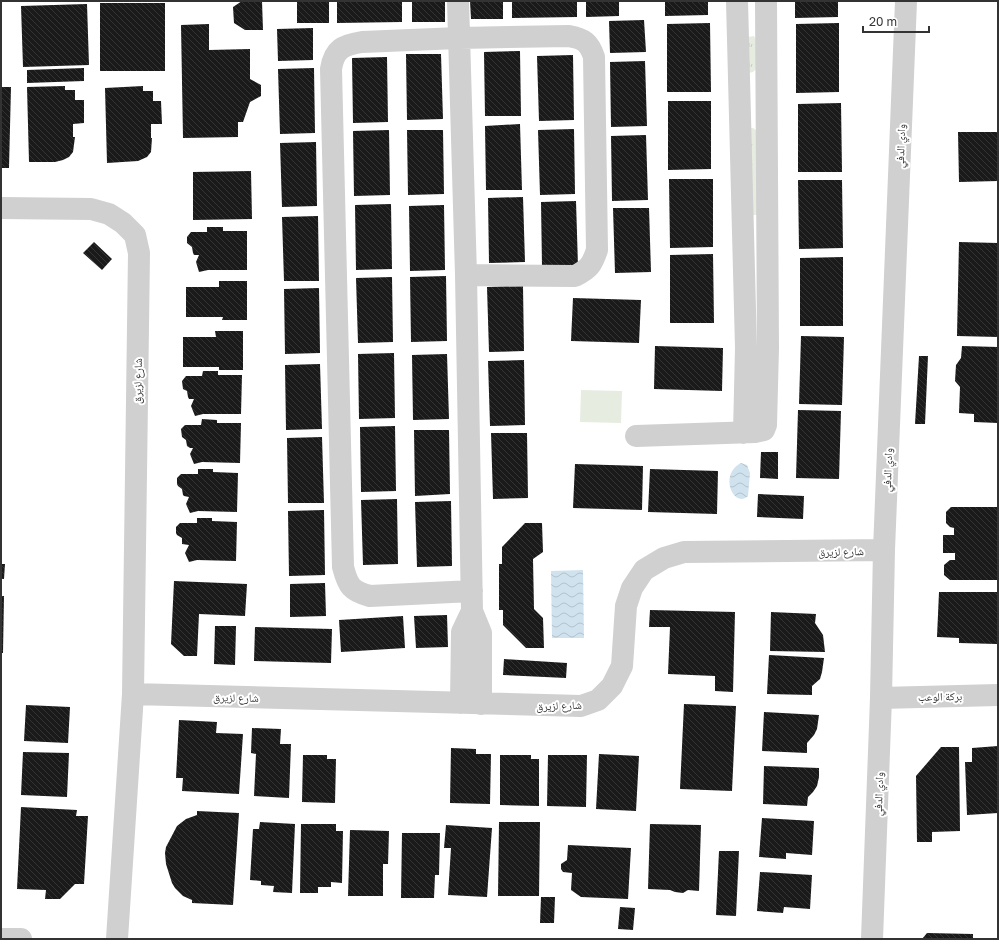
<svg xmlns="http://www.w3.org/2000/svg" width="999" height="940" font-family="'Golos Text','Noto Naskh Arabic',sans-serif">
<defs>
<pattern id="grass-tufts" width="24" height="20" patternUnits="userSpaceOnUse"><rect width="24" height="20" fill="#e6ecdf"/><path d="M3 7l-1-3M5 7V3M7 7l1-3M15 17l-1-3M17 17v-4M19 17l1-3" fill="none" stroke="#c6cbc0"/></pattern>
<pattern id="water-waves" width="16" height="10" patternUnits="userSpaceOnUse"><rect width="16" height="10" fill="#cfe2ee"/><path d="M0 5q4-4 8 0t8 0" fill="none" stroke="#b2c2cd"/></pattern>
<pattern id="building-back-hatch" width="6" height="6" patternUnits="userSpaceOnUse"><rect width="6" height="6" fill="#1a1a1a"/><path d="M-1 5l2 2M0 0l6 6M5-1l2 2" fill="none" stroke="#333"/></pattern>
</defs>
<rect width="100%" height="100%" fill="#fff"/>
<path fill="url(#grass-tufts)" d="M754,36l2,4v29l-3,3 -5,1v-36z
M750,128h3l4,3v84h-5z"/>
<path fill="#e6ecdf" d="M581,390l41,1 -1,32 -41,-1z"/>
<path fill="url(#water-waves)" d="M741,463l6,2 3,8 -2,23c-14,13 -30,-21 -7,-33z
M583,570l1,68h-32l-1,-67z"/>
<path fill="url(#building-back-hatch)" d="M242,1h20l1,29h-18l-11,-7 -1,-16z
M297,1h32v22h-32z
M337,1h65v21l-65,1z
M412,1h33v21h-33z
M470,1h33v18h-32z
M512,1h65v16l-65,1z
M586,1h33v15l-33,1z
M665,1h43v14l-43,1z
M795,1h43v16l-43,1z
M100,3h65v68h-65z
M87,4l2,61 -66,2 -2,-61z
M644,20l2,32 -36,1 -1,-32z
M710,23l1,69h-44v-68z
M839,23v69l-43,1v-69z
M209,24v26l41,-1v30l11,6v11l-11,6 -7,20h-5v15l-55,1 -2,-113z
M313,28v32l-35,1 -1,-32z
M520,51l1,65h-36l-1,-64z
M406,54h35l2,65 -36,1z
M573,55l1,65 -35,1 -2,-65z
M387,57l1,65 -35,1 -1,-65z
M645,61l2,65 -36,1 -1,-65z
M84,68v13l-57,2v-13z
M314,68l1,65 -35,1 -2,-65z
M65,86v4h10v10h9v23l-11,1v13h2l-2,15 -4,5 -6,3 -8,2h-26l-2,-75z
M143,86v5h10v10h8l1,23h-11v14h1l-1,14 -4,5 -9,4 -31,2 -2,-75z
M1,87h10l-2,81h-8z
M668,101h43v68l-43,1z
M841,103l1,69h-44v-68z
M520,124l2,66h-36l-1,-64z
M574,129l1,65 -35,1 -2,-65z
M389,130l1,65 -36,1 -1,-65z
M407,130h36l1,64 -36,1z
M958,132h40v49l-39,1z
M646,135l2,65 -36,1 -1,-65z
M316,142l1,64 -35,1 -2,-64z
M251,171l1,48 -59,1v-48z
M669,179h44v68l-43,1z
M798,180h44l1,68 -44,1z
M523,197l2,65 -36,1 -1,-65z
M576,201l2,65 -36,1 -1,-65z
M391,204l1,65 -36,1 -1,-65z
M444,205l1,65 -35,1 -1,-65z
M613,208h36l2,64 -36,1z
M318,216l1,65h-35l-2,-64z
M207,227h16v4h24v39h-39l-9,2 -3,-10 3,-7h-5l-1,-2 -1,-6 -5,-4v-6l4,-5h16z
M94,242l18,17 -10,11 -19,-17z
M959,242l39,1v94l-41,-1z
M713,254l1,69h-44v-68z
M843,257v69h-43v-68z
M446,276l1,65 -36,1 -1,-65z
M392,277l1,65 -35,1 -2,-65z
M219,281h28v39h-25l1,-3h-37v-30h33z
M523,286l1,65 -35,1 -2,-65z
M319,288l1,65 -35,1 -1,-65z
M573,298l68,2 -2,43 -68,-2z
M215,331h28v39h-24v-3h-36v-30h33z
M801,336l43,1 -2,68 -43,-1z
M655,346l68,2 -1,43 -68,-2z
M962,346l36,1v76l-24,-1v-8l-15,-1 1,-26 -5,-6 1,-16 5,-7z
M394,353l1,65 -36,1 -1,-65z
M447,354l2,65 -36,1 -1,-65z
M919,356h9l-3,68h-10z
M524,360l1,65 -35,1 -2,-65z
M320,364l2,65 -36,1 -1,-65z
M203,371h15v4h24l-1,39h-38l-8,2 -4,-10 3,-7h-5l-1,-2 -1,-6 -4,-2 -1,-8 4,-5h16z
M798,410l43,1 -2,68 -43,-1z
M202,419l15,1v3h24l-1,40 -38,-1 -8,2 -4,-10 3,-6h-3l-3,-2 -1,-6 -4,-3 -1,-8 4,-4h16z
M395,426l1,65 -35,1 -1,-65z
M414,430h35l1,64 -35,2z
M491,433h36l1,65 -35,1z
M322,437l2,66h-36l-1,-65z
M761,452h17v27l-18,-1z
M575,464l68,2 -1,44 -69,-2z
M198,469h15v3l25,1 -1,39 -39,-1 -8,2 -4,-9 3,-7 -5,-1 -1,-1 -1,-6 -4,-3 -1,-2v-6l4,-4h17z
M650,469l68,2 -1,43 -69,-2z
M758,494l46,2 -1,23 -46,-2z
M397,499l1,65 -35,1 -2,-65z
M451,501l1,65 -35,1 -2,-65z
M951,507h47v73h-48l-6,-5v-10l6,-5h5v-7h-12v-18h11v-7l-4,-1 -4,-4v-11z
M324,510l1,65 -36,1 -1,-65z
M197,518h15v3l25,1 -1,39 -39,-1 -8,2 -4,-9 4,-8 -7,-1v-6l-5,-3 -1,-2v-6l4,-4h17z
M525,523h17l1,29 -10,7 1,50 9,9 1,30h-18l-23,-23v-15h-4v-46h3v-17z
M1,564h4l-1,15h-3z
M174,581l73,3 -2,32 -46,-2 -2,42h-13l-13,-12z
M325,583l1,33 -36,1v-33z
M939,592h59l-1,52 -38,-1v-5l-22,-1z
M1,596h3l-1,57h-2z
M650,610l85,2 -2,80 -18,-1v-15l-47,-2 2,-47h-21z
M771,612l45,2 -1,9 8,12 2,17 -55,-1z
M447,615l1,32 -32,1 -2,-32z
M403,616l2,32 -64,4 -2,-32z
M215,626h21l-1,39 -21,-1z
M255,627l77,2 -1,34 -77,-2z
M769,655l55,3 -2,14 -2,7 -8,7v9l-45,-1z
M504,659l63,4 -1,15 -63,-3z
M684,704l52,2 -4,85 -52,-2z
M26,705l44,2 -2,36 -44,-2z
M764,712l55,3 -2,14 -3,6 -7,8v10l-45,-2z
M179,720l38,2 -1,11 27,1 -4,60 -57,-3 1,-13h-7z
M252,728l29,1 -1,15h11l-2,54 -35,-2 2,-42 -5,-1z
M998,746v67l-31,2 -2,-53h7v-14z
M941,747h18l1,84 -28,1v10h-15l-1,-66z
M451,748l25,1v5h15l-1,50 -40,-1z
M23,752l46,1 -2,44 -46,-2z
M599,754l40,2 -3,55 -40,-2z
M303,755h24v4h9l-1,44 -33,-1z
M500,755h31v4h8v47l-39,-1z
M548,755h39l-1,52 -39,-1z
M764,766l55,2v9l-2,9 -4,6 -5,5 -1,9 -44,-2z
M21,807l56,3 -1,6h12l-4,68h-9l-15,15h-15l1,-9 -29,-1z
M197,811l42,2 -6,92 -41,-2v-3l-9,-4 -8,-8 -3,-5 -6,-19 -1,-11 1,-6 11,-21 9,-7 11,-4z
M762,818l52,3 -2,34 -26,-2v6l-27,-2z
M260,822l35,2 -3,69 -19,-1 1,-6 -13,-1v-4l-11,-1 3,-51h6z
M499,822h41l-1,74h-41z
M301,824h35v7h7l-1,52 -11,-1v5h-13v6h-18z
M650,824l51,1 -2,66 -11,-1 -5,3 -8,-1 -5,-2 -22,-1z
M446,825l46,3 -5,69 -39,-2 3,-47h-7z
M350,830l39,1 -1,33h-5v32h-35z
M402,833h38l-1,42h-4l-1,23h-33z
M568,845l63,3 -3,51 -47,-2 -10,-7 1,-17 -9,-1 -2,-3v-5l6,-4z
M719,851h20l-3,65 -20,-1z
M760,872l52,3 -2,34 -26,-2 -1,6 -26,-2z
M541,897h14l-1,26h-14z
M620,907l15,1 -2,22 -15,-1z
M927,933l46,1v5h-51z"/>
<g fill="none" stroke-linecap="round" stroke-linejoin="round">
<path stroke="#d0d0d0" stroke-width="22" d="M458,1l8,274 6,336 9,22v71
M737,1l9,347 -2,85
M1,208l90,1 18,5 14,9 12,12 4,18 -6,441 -16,245
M466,275l109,1c14,-7 17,-11 22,-26l-3,-193c-5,-15 -10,-18 -25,-21l-110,2 -97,4c-19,3 -28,7 -31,27l12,498c5,19 8,24 27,29l102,-5
M636,436l119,-4 9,-2 2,-5 2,-77 -2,-347
M133,694l448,12 17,-6 14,-14 10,-20 4,-60 6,-18 12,-18 20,-12 20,-6 200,-2
M881,698l117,-3
M461,703l1,-71 10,-21
M1,939h20
M872,939l9,-241 3,-148 22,-549"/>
</g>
<g text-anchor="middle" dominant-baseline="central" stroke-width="4" stroke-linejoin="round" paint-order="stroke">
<g font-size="11" fill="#333" stroke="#fff">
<text transform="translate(900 146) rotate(-88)">وادي الدفي</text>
<text transform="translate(137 381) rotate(-89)">شارع لزيرق</text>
<text transform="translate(887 470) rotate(-88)">وادي الدفي</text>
<text transform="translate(841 551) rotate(-1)">شارع لزيرق</text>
<text transform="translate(940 696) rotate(-1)">بركة الوعب</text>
<text transform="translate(236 697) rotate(1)">شارع لزيرق</text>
<text transform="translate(559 705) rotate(-2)">شارع لزيرق</text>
<text transform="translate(878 794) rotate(-88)">وادي الدفي</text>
</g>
</g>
<rect width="999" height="940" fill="none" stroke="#333333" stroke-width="4"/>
<path d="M863 26v6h66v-6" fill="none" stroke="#333333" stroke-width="2"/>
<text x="869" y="26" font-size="12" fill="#333333" stroke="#ffffff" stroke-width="3" paint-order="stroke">20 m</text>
</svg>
